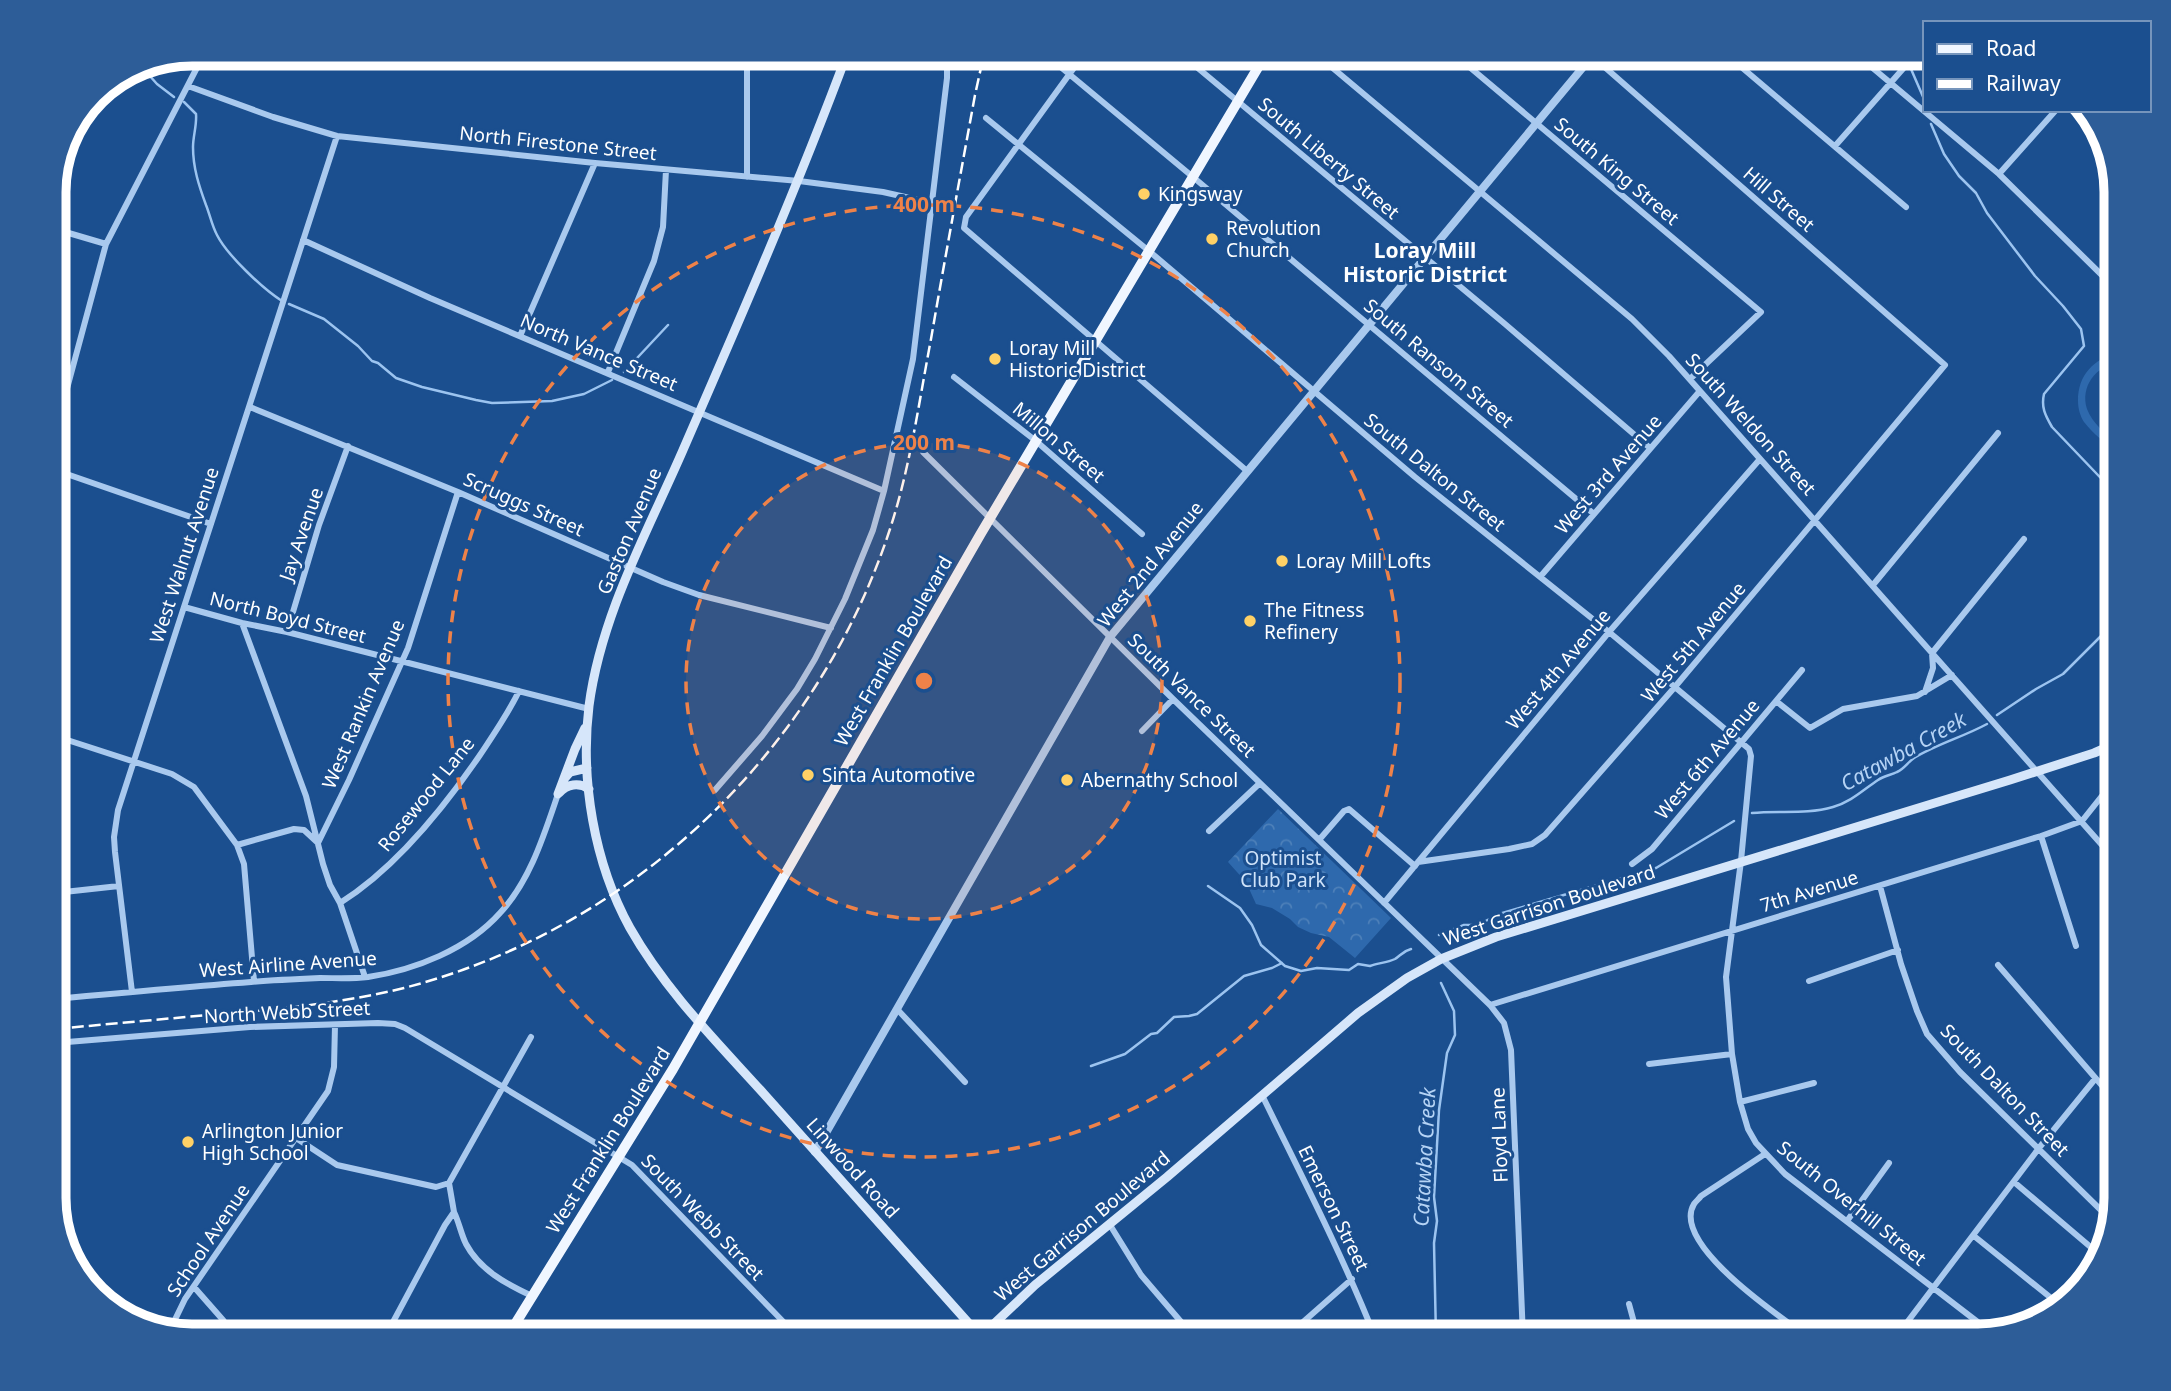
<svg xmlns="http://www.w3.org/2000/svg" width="2171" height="1391" font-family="'Noto Sans',sans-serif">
<defs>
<pattern id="park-crowns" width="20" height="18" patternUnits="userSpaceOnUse" patternTransform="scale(1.75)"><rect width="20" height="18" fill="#2e69ad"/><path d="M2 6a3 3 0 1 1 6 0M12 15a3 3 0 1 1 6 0" fill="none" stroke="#4d80b9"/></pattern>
</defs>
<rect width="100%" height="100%" fill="#1b4f8f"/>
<path fill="url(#park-crowns)" d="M1278,809l113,109 -36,40 -26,-21 -18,-4 -13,-6 -8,-8 -18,-11 -16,-4 -10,-22 -18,-20z"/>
<path fill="#2e69ad" d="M2117,352v10c-21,5 -37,24 -30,47 5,14 19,25 30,35v9c-11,-10 -24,-19 -33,-31 -4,-6 -6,-14 -6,-21 0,-27 16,-41 39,-49z"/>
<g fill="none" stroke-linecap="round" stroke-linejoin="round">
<path stroke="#9cc4f0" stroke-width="2.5" d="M1904,54l2,3
M140,65l17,19 17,13
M1911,69l13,30
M184,102l12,12c1,11 -3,22 -3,33 0,21 6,39 13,58 4,10 6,21 11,30 10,20 46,54 65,66
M1931,124l13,30 15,22 17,17 11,20 48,63 28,30 18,23 3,17 -40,48c-3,13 1,21 8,33l65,68
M289,304l35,15 34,27 14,15 6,2 18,15 26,9 54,13 16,3 60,-2 32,-7 28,-14
M624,372l44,-47
M1997,715l39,-26 27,-15 38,-38 16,-9
M1752,813c27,-3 54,2 81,-6 18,-5 30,-17 45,-27 6,-4 13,-5 19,-8 7,-3 11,-10 17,-14 23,-14 49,-21 73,-34
M1208,886l32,22 12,17 9,20 24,21 16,5 16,-3 32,2 9,-6 12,2c7,-3 17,-3 25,-7 6,-4 8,-8 16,-10
M1439,935l25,-10h14l21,-11 157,-46 78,-47
M1091,1066l34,-12 26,-20 6,-1 17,-16 15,-1 8,-2 47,-38 28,-8 10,-5
M612,1337l13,-6
M1436,1337l-2,-94 3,-22 -3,-24 5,-87 8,-57 8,-18 -1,-24 -13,-28"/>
<path stroke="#a9c9ee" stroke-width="6" d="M1045,54l148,123 401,337
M1084,54l-118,163 -2,11 283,243
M1181,54l324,270 145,124
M1316,54l316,265 37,37 448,506
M1454,54l307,258 -71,67
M1726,54l180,153
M1856,54l143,120 118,116
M1736,63l8,-9
M188,86l85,31 64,19 258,27 204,18 84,11 49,11
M986,118l163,133 266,226 194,155 140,117 2,7 -10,105 -15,116 6,77 8,48 8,27 8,14 29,31 207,159
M1835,146l81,-92
M1999,174l57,-64
M747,177v-123
M55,229l51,15
M303,240l127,58 454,193
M520,336l75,-173
M608,372l46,-111 9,-34 3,-57
M954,377l82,64 106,93
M250,407l208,85 205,90 36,13 132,33
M55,433l51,-189 98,-190
M923,452l250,247 317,306 14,18 7,27 12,287
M55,470l156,54
M1540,577l159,-185
M1873,585l125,-152
M184,607l58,16 45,9 302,77
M242,623l64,173 17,68 7,21 10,18 25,74
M287,632l32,-107 29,-79
M1925,692l8,-24 -1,-15 92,-114
M1776,701l34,27 33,-19 74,-13 35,-21
M1142,731l31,-32
M55,736l117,38 22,13 43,58 7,19 10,117
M715,790l47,-54 35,-47 18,-30 30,-60 28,-69 11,-39 29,-132 34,-281v-24
M1209,831l51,-48
M2041,836l35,110
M1319,840l25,-29 5,-2 66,57
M237,845l57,-16 10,1 14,13 31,-63 59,-132 50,-156
M1418,862l91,-13 23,-5 13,-9 129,-147 271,-323 -353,-309
M1632,864l20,-15 150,-179
M1880,886l21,78 16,47 10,23 33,38 151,148
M55,893l64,-7
M340,903c56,-35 103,-94 140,-148 14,-21 28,-41 39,-64
M1384,903l225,-271 151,-173
M1998,965l119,138
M1809,981l89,-31
M132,992l-17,-140 -1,-15 4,-27 219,-674
M55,999c65,-6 130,-12 196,-17 23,-2 46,-3 69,-4 16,0 32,1 48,-1 47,-7 100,-28 132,-64 30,-32 44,-78 58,-119
M1490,1005l551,-169 41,-15 35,-44
M897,1009l68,73
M55,1043l195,-16 128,-4 17,1 10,4 227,137 166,172
M1649,1064l83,-10
M1262,1095c39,80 80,159 113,242
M1740,1102l74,-19
M296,1138l41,27 99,22 13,-4
M1765,1154l-64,42c-2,3 -5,5 -7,8 -24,40 88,114 114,133
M2014,1182l86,73
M454,1212c5,10 7,22 12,32 14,26 40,40 66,52
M1847,1221l42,-58
M1110,1225l31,50 53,62
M1974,1236l87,70
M194,1287l29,33 11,17
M1629,1304l9,33
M170,1330l15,-31 143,-208 6,-24 1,-42
M385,1337l60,-112 9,-13 -5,-29 82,-146
M1286,1337l66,-58
M1896,1337l143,-189 56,-69"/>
<path stroke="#a9c9ee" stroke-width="8" d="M815,1152l295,-515 484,-583"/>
<path stroke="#d6e6fa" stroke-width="9" d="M847,54c-50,134 -107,265 -164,396 -36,83 -82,165 -94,256 -9,73 5,157 41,222 35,62 87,114 134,166 72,81 145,162 217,243
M564,779l6,-7 17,-4
M559,793c8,-9 20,-11 30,-4
M558,794l17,-45 10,-21
M980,1337l55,-52 132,-108 191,-164 49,-35 34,-19 55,-22 514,-157 84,-27 23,-10"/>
<path stroke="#f0f6ff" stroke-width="10" d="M507,1337l166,-268 307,-534 286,-481"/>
<path stroke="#fff" stroke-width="2.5" stroke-dasharray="12 5" stroke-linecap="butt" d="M55,1029c54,-5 109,-10 164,-15 62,-5 124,-11 185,-26 228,-59 413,-236 486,-459 20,-61 29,-127 41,-190 14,-81 29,-162 44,-244l9,-41"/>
</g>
<circle cx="924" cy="681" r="238" fill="#ee8249" fill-opacity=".12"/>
<g fill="none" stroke="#ee8249" stroke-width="3.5" stroke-dasharray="12 9">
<circle cx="924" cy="681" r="238"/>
<circle cx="924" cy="681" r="476"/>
</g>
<g fill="#ffd166" stroke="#1b4f8f" stroke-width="2.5">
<circle cx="1144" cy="194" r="7"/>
<circle cx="1212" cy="239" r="7"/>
<circle cx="995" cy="359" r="7"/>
<circle cx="1282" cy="561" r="7"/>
<circle cx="1250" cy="621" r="7"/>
<circle cx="808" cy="775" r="7"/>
<circle cx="1067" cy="780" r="7"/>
<circle cx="188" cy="1142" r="7"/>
</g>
<g text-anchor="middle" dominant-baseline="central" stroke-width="6" stroke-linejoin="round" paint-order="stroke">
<g font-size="19" fill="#fff" stroke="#1b4f8f">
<text transform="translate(558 143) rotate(6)">North Firestone Street</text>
<text transform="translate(1329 158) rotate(40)">South Liberty Street</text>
<text transform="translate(1617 171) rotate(40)">South King Street</text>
<text transform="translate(1779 199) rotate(41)">Hill Street</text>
<text transform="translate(599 352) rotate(23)">North Vance Street</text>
<text transform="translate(1439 363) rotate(40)">South Ransom Street</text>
<text transform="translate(1751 424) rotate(48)">South Weldon Street</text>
<text transform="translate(1059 442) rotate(40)">Millon Street</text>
<text transform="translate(1435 472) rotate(39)">South Dalton Street</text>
<text transform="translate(1608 474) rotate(-49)">West 3rd Avenue</text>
<text transform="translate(524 504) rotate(24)">Scruggs Street</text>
<text transform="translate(629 531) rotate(-67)">Gaston Avenue</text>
<text transform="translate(301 534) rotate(-71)">Jay Avenue</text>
<text transform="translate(184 555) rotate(-72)">West Walnut Avenue</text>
<text transform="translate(1150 564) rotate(-51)">West 2nd Avenue</text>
<text transform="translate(288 617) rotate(14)">North Boyd Street</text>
<text transform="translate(1693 642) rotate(-50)">West 5th Avenue</text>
<text transform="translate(893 651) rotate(-60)">West Franklin Boulevard</text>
<text transform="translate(1558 669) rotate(-50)">West 4th Avenue</text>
<text transform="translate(1192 695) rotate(44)">South Vance Street</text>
<text transform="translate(363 704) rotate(-67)">West Rankin Avenue</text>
<text transform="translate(1707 759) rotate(-50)">West 6th Avenue</text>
<text transform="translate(426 794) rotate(-51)">Rosewood Lane</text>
<text transform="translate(1809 891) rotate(-17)">7th Avenue</text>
<text transform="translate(1549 905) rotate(-18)">West Garrison Boulevard</text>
<text transform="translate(288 964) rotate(-4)">West Airline Avenue</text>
<text transform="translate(287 1012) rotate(-3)">North Webb Street</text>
<text transform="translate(2005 1090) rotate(46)">South Dalton Street</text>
<text transform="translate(1499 1135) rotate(-92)">Floyd Lane</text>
<text transform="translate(608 1140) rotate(-58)">West Franklin Boulevard</text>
<text transform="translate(853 1168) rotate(48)">Linwood Road</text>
<text transform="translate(1852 1203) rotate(39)">South Overhill Street</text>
<text transform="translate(1334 1208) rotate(64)">Emerson Street</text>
<text transform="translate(703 1217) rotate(46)">South Webb Street</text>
<text transform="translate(1082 1226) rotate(-40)">West Garrison Boulevard</text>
<text transform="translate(208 1240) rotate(-56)">School Avenue</text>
</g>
<g font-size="19" fill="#fff" stroke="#1b4f8f" text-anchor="start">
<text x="1158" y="194">Kingsway</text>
<text x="1226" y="228">Revolution<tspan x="1226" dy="22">Church</tspan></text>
<text x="1009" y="348">Loray Mill<tspan x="1009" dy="22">Historic District</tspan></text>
<text x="1296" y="561">Loray Mill Lofts</text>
<text x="1264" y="610">The Fitness<tspan x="1264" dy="22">Refinery</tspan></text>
<text x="822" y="775">Sinta Automotive</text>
<text x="1081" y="780">Abernathy School</text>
<text x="202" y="1131">Arlington Junior<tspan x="202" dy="22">High School</tspan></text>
</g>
<g font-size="19" fill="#cfe3fa" stroke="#1b4f8f">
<text x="1283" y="858">Optimist<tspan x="1283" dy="22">Club Park</tspan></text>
</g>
<g font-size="21" font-weight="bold" fill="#fff" stroke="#1b4f8f">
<text x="1425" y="250">Loray Mill<tspan x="1425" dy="24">Historic District</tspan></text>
</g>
<g font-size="21" font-style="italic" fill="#b5d3f5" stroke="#1b4f8f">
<text transform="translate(1903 751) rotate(-29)">Catawba Creek</text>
<text transform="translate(1424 1157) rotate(-87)">Catawba Creek</text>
</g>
</g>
<path d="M0 0H2171V1391H0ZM192 66H1978A126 126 0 0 1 2104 192V1198A126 126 0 0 1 1978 1324H192A126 126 0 0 1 66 1198V192A126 126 0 0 1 192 66Z" fill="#2d5d98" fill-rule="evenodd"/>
<path fill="none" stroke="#fff" stroke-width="9" d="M192 66H1978A126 126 0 0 1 2104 192V1198A126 126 0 0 1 1978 1324H192A126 126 0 0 1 66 1198V192A126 126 0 0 1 192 66Z"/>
<circle cx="924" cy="681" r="10" fill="#ee8249" stroke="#1b4f8f" stroke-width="3.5"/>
<g font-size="21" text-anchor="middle" font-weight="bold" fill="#ee8249" stroke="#1b4f8f" stroke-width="6" stroke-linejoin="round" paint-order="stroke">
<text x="924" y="212">400 m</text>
<text x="924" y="450">200 m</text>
</g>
<rect x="1923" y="21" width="228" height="91" fill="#1b4f8f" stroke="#7695bc" stroke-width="2"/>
<rect x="1937" y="44" width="35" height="10" fill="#f0f6ff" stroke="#7695bc" stroke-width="2"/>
<text x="1986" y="56" font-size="21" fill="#ffffff">Road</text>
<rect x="1937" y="79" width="35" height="10" fill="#ffffff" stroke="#7695bc" stroke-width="2"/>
<text x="1986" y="91" font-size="21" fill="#ffffff">Railway</text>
</svg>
